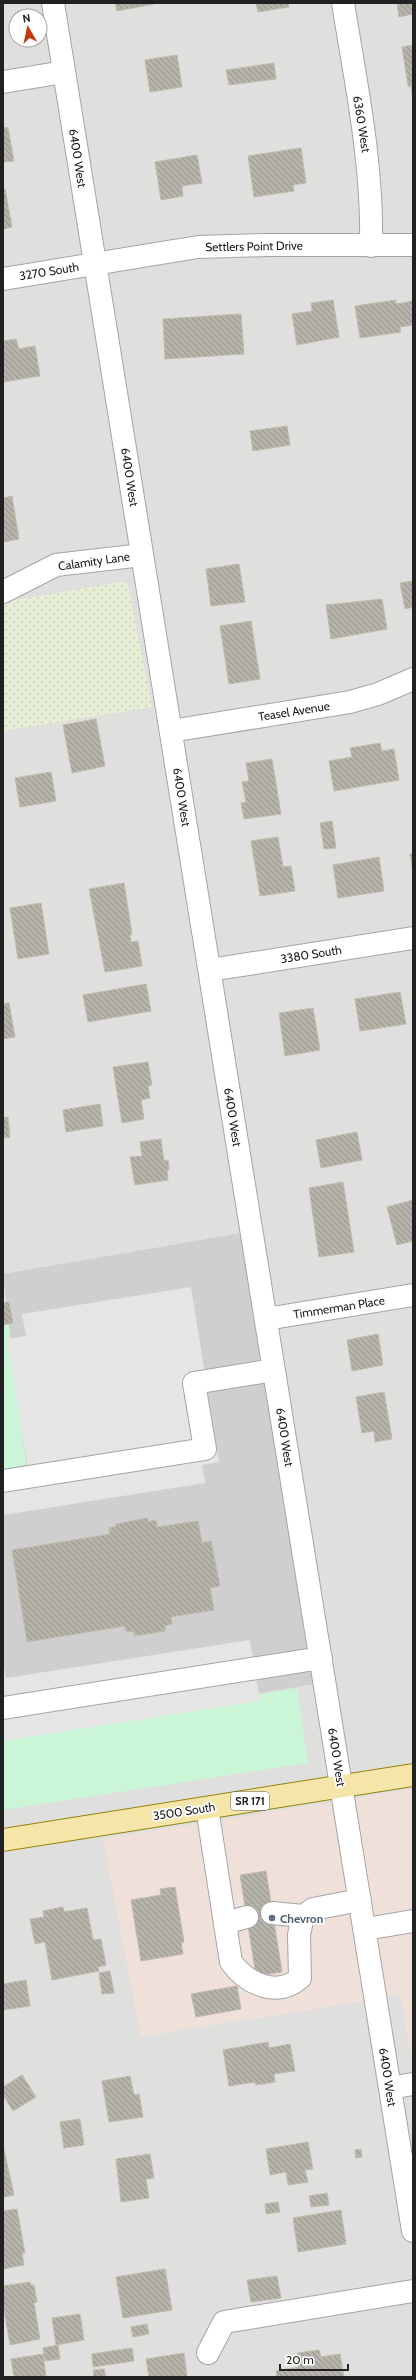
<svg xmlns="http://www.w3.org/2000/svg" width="416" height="2380" font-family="Cabin,sans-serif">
<defs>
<pattern id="farmland-dots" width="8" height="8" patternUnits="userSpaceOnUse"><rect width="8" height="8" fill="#e7eed6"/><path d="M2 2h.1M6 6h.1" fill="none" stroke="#c6ccb7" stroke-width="1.8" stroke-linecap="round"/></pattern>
<pattern id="building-back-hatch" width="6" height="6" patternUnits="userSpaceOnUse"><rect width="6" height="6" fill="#b6b3ab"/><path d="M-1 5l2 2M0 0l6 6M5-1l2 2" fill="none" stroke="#94918b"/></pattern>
</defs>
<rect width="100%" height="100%" fill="#f1f0e9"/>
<path fill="#dfdfde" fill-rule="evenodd" d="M3,3h410v2374h-410zM16,16h24v24h-24z"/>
<path fill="#f0e0da" d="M413,1789v278l-13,-72 -259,42 -38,-198z"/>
<path fill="#cfcfcf" d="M259,1230l74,451 -330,54v-266l23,-4 -23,-191z"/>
<path fill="url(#farmland-dots)" d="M127,581l25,126 -149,24v-129z"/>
<path fill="#caf6d7" d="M3,1280l23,185 -23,4z
M297,1688l11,75 -305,47v-75z"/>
<path fill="#e5e5e5" d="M191,1287l28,175 -17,3 3,18 -202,32v-41l25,-4 -21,-131 19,-3 -4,-22z
M250,1640l10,61 -257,40v-80l3,17z"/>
<path fill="url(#building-back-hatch)" stroke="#c2baac" d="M115,3h39v1l-37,7z
M256,3h32l1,4 -31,5z
M397,3h16v11l-14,3z
M413,45v55l-2,-14h-3l-6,-39z
M177,55l5,32 -32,5 -5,-32z
M274,63l2,16 -47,6 -3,-15z
M3,127l5,1 6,33 -11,1z
M301,148l5,35 -13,2 1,6 -40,6 -6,-41z
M197,155l5,28 -20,3 1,10 -22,4 -6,-38z
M3,189h2l7,38 -9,2z
M333,300l6,37 -42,8 -5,-31 20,-3 -1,-8z
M396,300v4l17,-3v24l-13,2 1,5 -41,6 -5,-32z
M241,314l3,40 -79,5 -2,-40z
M16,339l3,10 16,-3 5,30 -37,6v-41z
M287,426l3,19 -37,6 -3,-20z
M12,496l7,43 -15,3 -1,-44z
M239,564l6,38 -34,4 -5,-37z
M413,581v26l-8,2 -5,-26z
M382,599l5,30 -56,10 -5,-34z
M251,621l9,58 -31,5 -9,-58z
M96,719l9,47 -33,7 -9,-48z
M380,743l2,8 12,-2 5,31 -65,11 -5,-30 23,-4 -2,-9z
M272,759l9,55 -37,5 -3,-16 5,-1 -4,-20 7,-1 -3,-18z
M51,772l5,29 -36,6 -5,-29z
M332,821l4,27 -12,1 -4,-26z
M278,837l5,30 8,-1 4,25 -35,5 -9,-55z
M410,854h3v18z
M379,857l5,34 -46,7 -5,-33z
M124,883l8,51 -2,1 1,7 7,-1 4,25 -37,6 -16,-83z
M41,903l8,51 -31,5 -8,-51z
M146,984l5,27 -63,11 -5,-27z
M400,992l6,32 -46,7 -5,-32z
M9,1003l6,34 -12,2v-35z
M313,1008l7,42 -35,6 -6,-43z
M148,1062l4,23 -4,1 2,12 -9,2 3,19 -22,4 -9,-56z
M100,1104l3,22 -37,6 -3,-22z
M8,1117l2,20 -7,1v-20z
M357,1132l5,28 -41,8 -5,-28z
M161,1139l3,22 4,-1 1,10h-2l1,10 -33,5 -5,-28 12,-1 -2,-14z
M343,1182l11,70 -35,5 -10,-69z
M413,1200v41l-16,4 -10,-38z
M9,1302l4,21 -10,2v-22z
M378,1334l5,31 -31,6 -5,-31z
M384,1392l8,47 -17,3 -1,-11 -12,2 -6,-36z
M147,1518l1,4 8,-2 1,7 41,-6 4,22 9,-2 9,45 -10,2 4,22 -43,7 1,7 -7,2v5l-30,5 -2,-5 -7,1 -1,-6 -98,16 -15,-92 98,-16 -1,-6 7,-2v-2z
M266,1871l16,101 -26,4 -16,-101z
M175,1887l9,55 -3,1 2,11 -42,7 -10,-61 30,-5 -1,-6z
M63,1907l1,5 23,-4 6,32 8,-1 5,26 -8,2 1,4 -47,9 -7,-38 -10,2 -5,-25 14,-2 -1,-6z
M110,1971l4,22 -12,1 -3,-21z
M26,1980l4,26 -27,4v-26z
M237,1986l4,23 -45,8 -5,-23z
M268,2042l1,6 21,-4 5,27 -21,3 1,8 -19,3 -1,-3 -26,4 -6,-36z
M22,2075l14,22 -23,14 -10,-16v-8z
M130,2076l4,19 5,-1 4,23 -34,5 -7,-41z
M80,2119l4,26 -20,3 -4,-26z
M308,2142l5,27 -8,1 3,12 -20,3 -2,-13 -16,3 -4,-26z
M3,2145l11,50 -11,2z
M361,2149l1,8 -6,1 -1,-8z
M150,2154l4,24 -8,1 3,19 -28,4 -5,-43z
M327,2193l2,12 -18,2 -2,-11z
M278,2202l2,10 -14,2 -1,-10z
M17,2209l8,44h-3l2,12 -21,4v-58z
M341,2210l5,34 -48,8 -5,-34z
M165,2269l7,41 -49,8 -7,-41z
M277,2276l4,22 -30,4 -4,-22z
M30,2282l1,3h3l3,17 -3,1 6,36 -30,6 -7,-41v-18z
M80,2314l4,26 -28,5 -4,-27z
M147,2324l2,10 -16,3 -2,-10z
M58,2345l2,14 -15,2 -2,-13z
M132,2348l2,13 -41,6 -1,-13z
M319,2350l2,7 19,-3 4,23h-67l-1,-6 23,-4 -2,-14z
M184,2353l3,24h-38l-3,-18z
M43,2354l3,23h-32l-3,-18z
M104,2369l2,8h-12l-1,-7z"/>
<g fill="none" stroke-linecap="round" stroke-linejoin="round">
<g stroke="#a5a5a5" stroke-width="24">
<path id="minor" d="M53,3l360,2228
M343,3c13,81 30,161 28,243
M3,82l61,-10
M3,279l195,-32 69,-2h146
M3,592l53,-27 86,-10
M171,731l179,-29 28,-8 35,-15
M210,970l203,-32
M266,1319l147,-24
M3,1481l202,-32 -11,-66 80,-13
M3,1708l318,-50
M207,1808l24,154c16,22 46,36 69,16l-1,-43 4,-19 10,-7 47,-9
M272,1913l31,3
M225,1923l22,-6
M366,1929l47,-8
M390,2088l23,-4
M208,2353l16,-31 189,-31"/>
</g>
<g stroke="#94840b" stroke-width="24">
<path id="major" d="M3,1840l410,-65"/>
</g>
<use href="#minor" stroke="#fff" stroke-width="22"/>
<use href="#major" stroke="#f6e5a9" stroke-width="22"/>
</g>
<circle fill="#5c6f8a" stroke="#fff" stroke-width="1.5" cx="272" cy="1918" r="4"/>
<g text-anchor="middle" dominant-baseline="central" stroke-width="3.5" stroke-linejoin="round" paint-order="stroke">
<rect fill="#fff" stroke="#646464" stroke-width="1" x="231" y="1792" width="38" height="18" rx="3"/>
<g font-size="11" font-weight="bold" fill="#212121">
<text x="250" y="1801">SR 171</text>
</g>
<g font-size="12" fill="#212121" stroke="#fff">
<text transform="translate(362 124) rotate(81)">6360 West</text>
<text transform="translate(78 158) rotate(81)">6400 West</text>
<text transform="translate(254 246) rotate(-1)">Settlers Point Drive</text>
<text transform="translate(49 271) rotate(-9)">3270 South</text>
<text transform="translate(130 477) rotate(81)">6400 West</text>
<text transform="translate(94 561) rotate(-8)">Calamity Lane</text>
<text transform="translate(294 711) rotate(-9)">Teasel Avenue</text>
<text transform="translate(182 797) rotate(81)">6400 West</text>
<text transform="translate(311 954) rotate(-9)">3380 South</text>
<text transform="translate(233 1117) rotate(81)">6400 West</text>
<text transform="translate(339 1307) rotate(-9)">Timmerman Place</text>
<text transform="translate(285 1437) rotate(81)">6400 West</text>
<text transform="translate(337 1757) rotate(81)">6400 West</text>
<text transform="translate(184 1811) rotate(-9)">3500 South</text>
<text transform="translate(388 2077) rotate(81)">6400 West</text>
</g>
<g font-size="12" font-weight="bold" fill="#4e5e75" stroke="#fff" text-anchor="start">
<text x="280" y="1918">Chevron</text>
</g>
</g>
<rect width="416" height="2380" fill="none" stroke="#212121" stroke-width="8"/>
<g transform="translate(28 28) rotate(351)"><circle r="19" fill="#ffffff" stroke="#a6a6a6"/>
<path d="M0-3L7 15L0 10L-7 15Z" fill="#c4360e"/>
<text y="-6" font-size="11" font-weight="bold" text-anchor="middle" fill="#212121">N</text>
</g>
<path d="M280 2364v6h68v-6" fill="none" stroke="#212121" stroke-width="2"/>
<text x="286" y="2364" font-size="12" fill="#212121" stroke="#ffffff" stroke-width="3" paint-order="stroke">20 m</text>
</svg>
